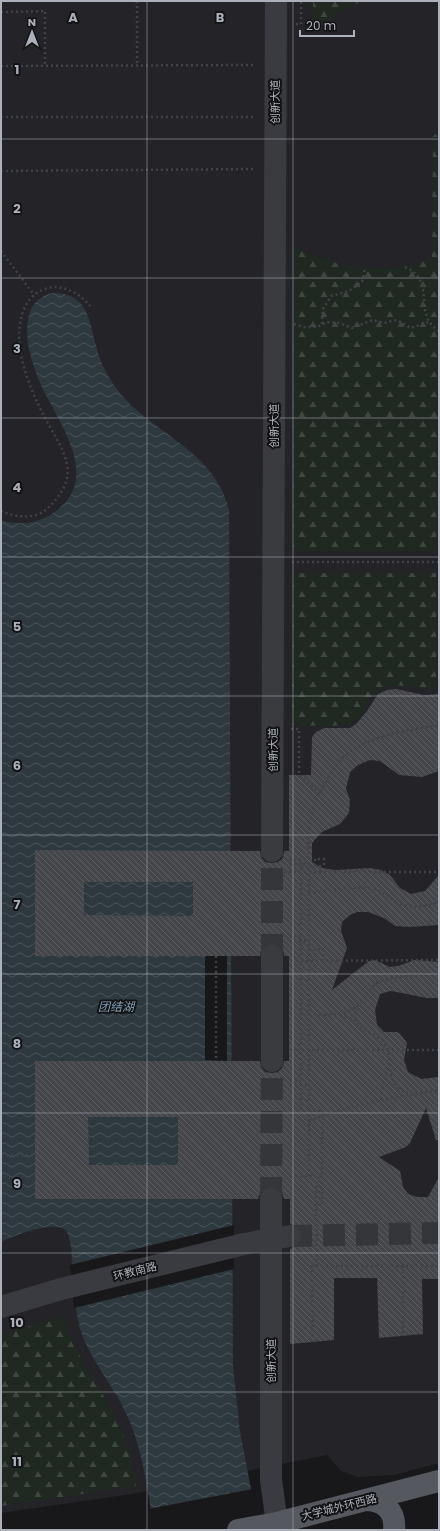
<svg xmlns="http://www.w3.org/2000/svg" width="440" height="1531" font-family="Poppins,'Noto Sans SC',sans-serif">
<defs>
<pattern id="forest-firs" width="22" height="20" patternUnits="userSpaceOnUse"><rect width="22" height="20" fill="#202921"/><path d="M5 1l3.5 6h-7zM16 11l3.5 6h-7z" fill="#3e463f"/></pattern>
<pattern id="water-waves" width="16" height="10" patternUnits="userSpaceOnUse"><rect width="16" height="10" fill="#2e383f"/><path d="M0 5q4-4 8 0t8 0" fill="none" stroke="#4a5259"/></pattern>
<pattern id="building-back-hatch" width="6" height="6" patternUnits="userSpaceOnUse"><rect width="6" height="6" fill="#45464a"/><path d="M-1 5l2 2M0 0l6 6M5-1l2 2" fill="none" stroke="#5d5e62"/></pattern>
</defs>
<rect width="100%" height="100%" fill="#18181a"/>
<path fill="#242428" d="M1,1h438v1462l-45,12 -37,2 -16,-6 -14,-16 -195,39 -131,19z"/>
<path fill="url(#forest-firs)" d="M313,1h53c-18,5 -28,8 -40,23h-13z
M439,132l-3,419h-143l1,-304c41,21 94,30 138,12l1,-123z
M293,573h143v115c-18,5 -33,-7 -51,-1 -16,5 -18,23 -30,33 -9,9 -49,5 -63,5z
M65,1317l7,26 34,57 15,28 8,25 7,33 -135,20v-170l34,-12z"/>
<path fill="url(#water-waves)" d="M53,293c37,0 36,30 44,56 3,13 11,28 19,39 34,46 98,60 113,122l4,857 7,65 19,98h-105c-6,-37 -10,-75 -25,-110 -13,-32 -38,-58 -49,-91 -4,-16 -6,-32 -8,-48 -1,-16 2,-35 -5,-49 -9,-14 -54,4 -66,10v-722c19,6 36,4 52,-7 50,-33 7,-88 -11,-126 -9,-20 -18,-46 -14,-68 3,-15 11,-23 25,-26z"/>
<path fill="#18181a" d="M205,956h22v105l-22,-1z
M234,1225v44l-160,39 -4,-43z
M253,1489l8,41h-109l-4,-21z"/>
<path fill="url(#building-back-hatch)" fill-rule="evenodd" d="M396,689l28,6 15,-1v77l-17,6 -23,-2 -19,-14 -10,-1 -12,5 -8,7 -4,17 4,11 -1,13 -9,11 -18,8 -10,11v19l10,6 13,2 35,-2 11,2 9,5 10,13 11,6 14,-3 14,-16v50l-29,2 -15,-1 -11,-8 -16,-6h-11l-7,3 -8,7 -1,9 6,17 -15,42 37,-29 6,-1 15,7 8,-1 17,-6 24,2v36h-12l-36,-7 -11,3 -5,16 2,15 7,7h13l3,2 7,9 -3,17 4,12 13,7 18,-2v63h-3l-10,-32 -16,35 -4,4 -27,10 21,14 3,16 5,7 9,3h11l11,-20v102h-17l1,55 -44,4 -2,-60h-43v62l-44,4v-95l8,-4 4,-5v-6l-3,-6 -9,-4v-25h-6l-2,-7 -5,-4 -6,-1 -7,1 -4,5 -2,6h-223v-138h225l1,6 4,5 7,1 6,-1 5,-5 1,-6h5v-105h-5l-1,-7 -5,-4 -6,-1 -7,1 -4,5 -1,6h-225v-106l225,1 1,6 4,5 7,1 6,-1 5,-4 1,-7h5v-76h22l1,-38 4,-5 8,-4h26l6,-4 11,-13 11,-17 9,-4zM84,882h109v34l-109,-1zM88,1117h90v48h-89z"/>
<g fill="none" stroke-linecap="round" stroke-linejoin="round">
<path stroke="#35363a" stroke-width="22" stroke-dasharray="22 11" stroke-linecap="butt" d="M272,956v-105
M271,1199l1,-138
M290,1236l149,-3"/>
<path stroke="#3f4247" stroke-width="2.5" stroke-dasharray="2 3" stroke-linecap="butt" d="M137,1v64
M1,12l44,-1v54
M296,24h5v-23
M1,66l255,-1
M1,117h255
M1,171l255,-2
M433,193h6
M1,251l33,44
M405,267c33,14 6,47 34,64
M294,324l10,3h13l10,-5 12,1 13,5 21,-8 11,3 13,-3 14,8 17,-6
M322,324l1,-15 8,-13 18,-5 13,-9 3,-14
M1,511c15,7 36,9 48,-4 12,-12 21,-25 18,-43 -4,-17 -14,-31 -22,-46 -16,-31 -36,-77 -20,-111 5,-11 16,-19 29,-20 14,0 27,8 36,19
M292,562h147
M291,729h8v46l21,18
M289,864h20c0,-14 -2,-29 1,-43 2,-14 8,-27 16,-39 5,-10 11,-20 20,-27 22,-19 65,-26 93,-30
M301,867h14v-8h9v7
M284,872h155
M309,893c19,-2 45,-8 64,-4 9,2 14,7 22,12 13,8 30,6 44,1
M289,936h12
M289,941h20
M309,955h6v-6h8v12
M216,956v105
M291,961l148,-1
M309,1014c20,2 43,3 55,-16 5,-7 9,-14 17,-17 15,-6 41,-5 58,-7
M340,1015l10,3 7,5
M292,1050h147
M390,1059c0,19 2,29 21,35
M290,1081h11
M290,1085h19
M309,1121c42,-17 86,-24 130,-31
M1,1155h34
M290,1176h30l-1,22
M322,1204v-30
M400,1221l1,5
M403,1266v70
M313,1342l-1,-76h127"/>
<path stroke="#393b40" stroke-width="22" d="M272,851l4,-850
M272,1061v-105
M271,1199v281l6,43
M1,1307l60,-18 183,-45 46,-8"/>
<path stroke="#55585f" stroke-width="22" d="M365,1500c19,0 31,11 29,30
M238,1530l39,-7 162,-42"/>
<path stroke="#3f4247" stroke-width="2.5" stroke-dasharray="2 3" stroke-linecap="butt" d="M289,860h12v251h21v63
M309,864v312
M309,866h15
M357,1008c-6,28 19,19 29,38 9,15 -5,37 -5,54
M316,1176v28h6
M316,1204l1,62"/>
</g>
<path fill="none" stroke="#abb0ba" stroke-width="1" stroke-opacity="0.55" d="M147,1v1529M293,1v1529M1,139h438M1,278h438M1,418h438M1,557h438M1,696h438M1,835h438M1,974h438M1,1113h438M1,1253h438M1,1392h438"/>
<g text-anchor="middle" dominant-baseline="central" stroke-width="4" stroke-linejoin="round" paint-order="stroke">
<g font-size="11" fill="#abb0ba" stroke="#131316">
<text transform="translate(275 102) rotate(-90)">创新大道</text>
<text transform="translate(274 426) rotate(-90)">创新大道</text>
<text transform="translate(273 750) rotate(-90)">创新大道</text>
<text transform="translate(135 1271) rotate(-14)">环教南路</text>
<text transform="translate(271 1361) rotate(-90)">创新大道</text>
<text transform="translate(339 1507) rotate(-14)">大学城外环西路</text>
</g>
<g font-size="12" font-style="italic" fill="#829fb5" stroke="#131316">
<text x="116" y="1006">团结湖</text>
</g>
</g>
<g font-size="13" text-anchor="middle" font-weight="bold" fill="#abb0ba" stroke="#131316" stroke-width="4" stroke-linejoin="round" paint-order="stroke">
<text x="73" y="22">A</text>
<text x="220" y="22">B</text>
<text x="17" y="74">1</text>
<text x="17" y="213">2</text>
<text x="17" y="353">3</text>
<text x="17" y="492">4</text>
<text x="17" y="631">5</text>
<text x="17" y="770">6</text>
<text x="17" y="909">7</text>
<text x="17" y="1048">8</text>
<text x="17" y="1188">9</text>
<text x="17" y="1327">10</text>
<text x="17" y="1466">11</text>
</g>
<rect width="440" height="1531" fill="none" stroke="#abb0ba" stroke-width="4"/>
<g transform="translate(32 32)" stroke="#131316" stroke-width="3" paint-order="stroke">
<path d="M0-3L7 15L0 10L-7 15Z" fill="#abb0ba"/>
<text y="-6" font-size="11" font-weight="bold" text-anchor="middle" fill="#abb0ba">N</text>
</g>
<path d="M300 30v6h54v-6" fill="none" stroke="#abb0ba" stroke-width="2"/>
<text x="306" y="30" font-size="12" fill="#abb0ba" stroke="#131316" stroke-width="3" paint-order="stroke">20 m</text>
</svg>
